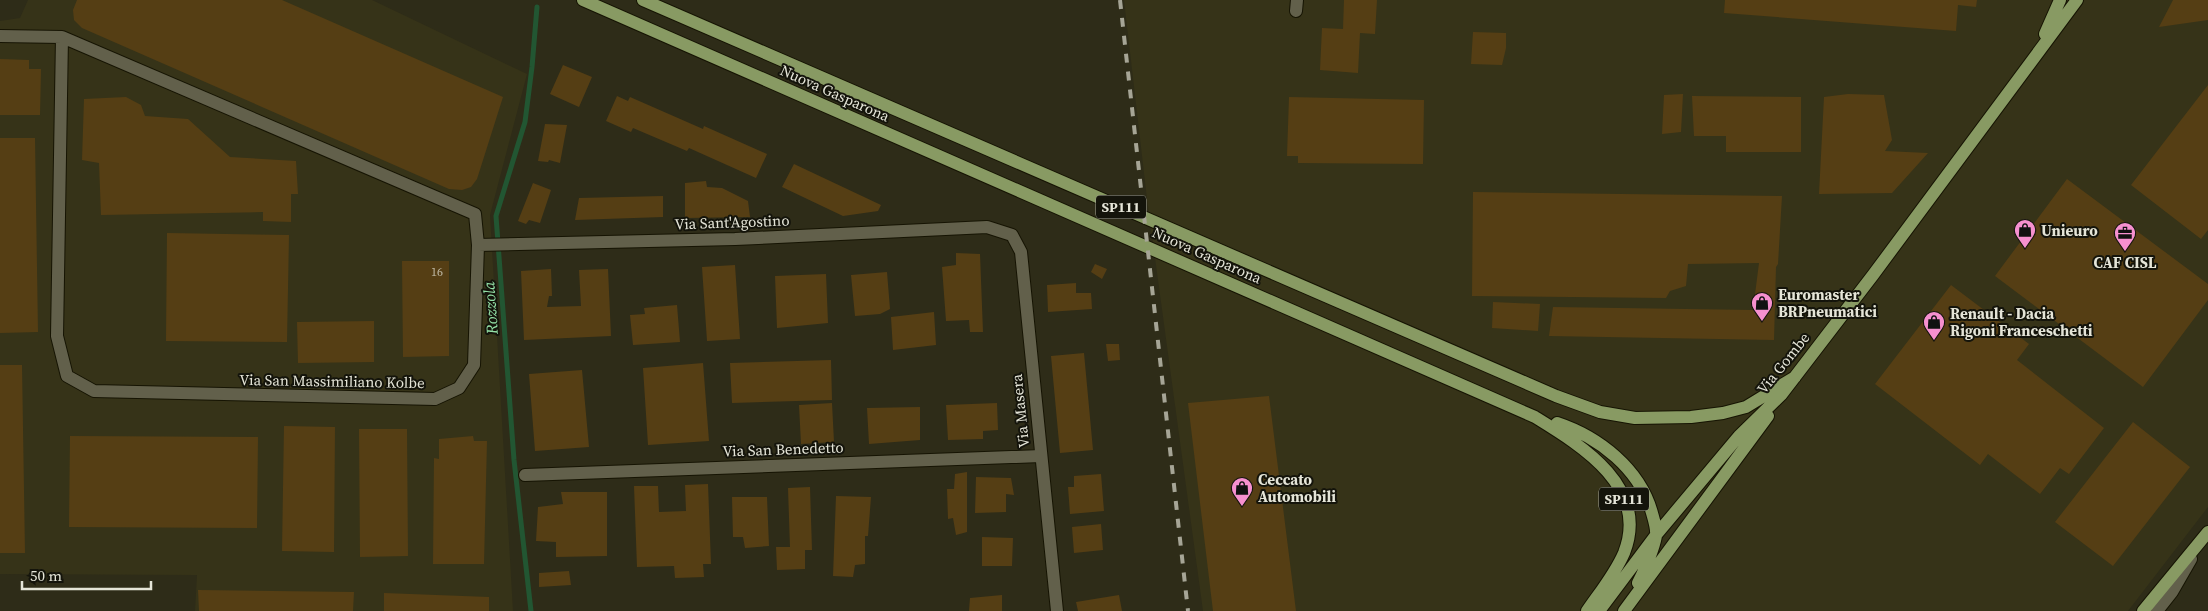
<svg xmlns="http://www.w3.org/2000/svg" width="2208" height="611" font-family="'Source Serif 4',serif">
<rect width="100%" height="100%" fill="#2e2c18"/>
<path fill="#363318" d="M28,0h344l155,74 -37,141 23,396h-318l2,-36 -197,-1v-553l20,-3z
M1124,0h1084v507l-80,104h-925l-56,-412z"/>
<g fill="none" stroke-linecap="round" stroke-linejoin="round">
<path stroke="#225632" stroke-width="5" d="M531,611l-17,-151 -18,-244 29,-94 7,-55 5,-60"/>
</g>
<path fill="#553e14" d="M77,0h205l221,97 -26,82 -6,8 -9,3 -13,-1 -367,-161 -8,-8 -1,-10z
M1344,0h33l-2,34 -15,-1 -2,40 -38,-3 2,-42 21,1z
M1725,0h252l-1,7 -18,-2 -2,26 -232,-18z
M2173,0h35v20l-49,7z
M1473,32l33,1v15l-4,17 -31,-1z
M0,59l29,1v9h12l-1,46h-40z
M563,65l29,12 -13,30 -29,-13z
M2208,85v145l-7,9 -70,-54z
M1683,94l-2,38 -19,2 2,-39z
M1848,94l36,1 8,45 -7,11 43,2 -36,40 -73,1 5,-97z
M617,96l11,5 2,-4 73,32 1,-3 63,28 -11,24 -67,-30 -2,3 -54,-23 -2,4 -25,-11z
M1692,96l109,1v55h-75v-16h-32z
M126,97l15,8 4,11 43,3 42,38 66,4 2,33h-7v28l-28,-1v-9l-162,3 -2,-52 -17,-3 2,-61z
M1289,97l135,3 -1,64 -125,-1v-7h-11z
M545,124l22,1 -7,38 -11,-3 -1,2 -10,-1z
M0,138h35l3,194 -38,1z
M794,164l87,41 -3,6 -35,5 -61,-29z
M2067,179l141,105v16l-65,87 -148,-111z
M706,181l1,6 15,1 26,13 2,16 -65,1v-35z
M533,183l18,7 -11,33 -11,-3 -3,4 -8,-3z
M1473,192l309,4 -4,68 -2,3 -2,73 -225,-4 4,-29 200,3 6,-47 -71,1 -2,22 -16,5 -4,7 -194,-2z
M663,196v21l-88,3 4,-22z
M167,233l122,2 -2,107 -121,-1z
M956,253l24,1 3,78h-13l-1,-12 -23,1 -4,-54 14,-2z
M402,261h47v95l-46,1z
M1095,264l12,5 -5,10 -11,-7z
M735,265l5,74 -33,2 -5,-74z
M551,269l1,27h-3l-2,11 34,-1 -2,-36 29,-1 3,67 -87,4 -3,-69z
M887,272l3,37 -10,5 -25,2 -4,-41z
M826,274l2,49 -51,5 -2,-52z
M1076,283v10h15l1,16 -44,3 -1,-27z
M1951,285l78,59 -12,16 87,68 -35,46 -9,-6 -20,26 -52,-40 -8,11 -105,-81z
M1493,302l47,2 -2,27 -46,-3z
M677,305l3,37 -47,3 -3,-30 15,-1 -1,-6z
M934,312l2,33 -43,5 -2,-33z
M374,321v41l-76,1 -1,-41z
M1106,344h13l1,16 -12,1z
M1084,353l9,97 -33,3 -9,-97z
M831,360l1,40 -100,3 -2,-40z
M703,363l6,78 -61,4 -5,-77z
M0,365h22l3,188h-25z
M582,370l7,77 -54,4 -6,-77z
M1269,396l27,215h-83l-25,-208z
M832,403l2,39 -33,2 -2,-39z
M997,403l1,27 -15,1v8l-35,1 -2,-35z
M920,407v33l-51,4 -2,-36z
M2133,422l57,45 -77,99 -58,-44z
M284,426l51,1 -1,125 -52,-1z
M359,429h48l1,127 -48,1z
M70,436l188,1 -1,91 -188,-1z
M473,436l1,5h13l-3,123h-51l1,-106 5,1v-20z
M967,472v60l-11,3 -3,-17 -5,1 -1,-30h7l1,-15z
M1101,474l3,37 -34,3 -2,-27h6v-11z
M976,477l35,1 3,17 -8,-1v18l-31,1z
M708,484l3,80h-8l1,13 -29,1 -1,-12 -37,1 -3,-81h24l1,26 27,-1 -1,-26z
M810,487l2,63h-7v19l-28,1 -1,-23h14l-2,-59z
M561,492h46v64l-51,1v-15l-20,-1 2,-34 25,-3z
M836,496l35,1 -3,39h-3v28l-10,1 -2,12 -20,-1z
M732,497h35l2,49 -24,2 -2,-11h-10z
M1101,524l2,26 -29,3 -2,-26z
M982,537l31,1 -1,28h-30z
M569,571l2,14 -32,2v-14z
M198,590l156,2 -1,19h-154z
M384,593l105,4v14h-105z
M1002,595v16h-33l1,-13z
M1119,595l3,16h-44l-2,-9z"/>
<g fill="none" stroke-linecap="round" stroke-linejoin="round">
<g stroke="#161403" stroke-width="14">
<path id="minor" d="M1296,11l1,-11
M0,36l62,1 413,177 3,31 -4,120 -15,23 -24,11 -341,-8 -27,-15 -10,-40 5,-299
M478,245l257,-6 252,-12 25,8 9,17 36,359
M525,475l516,-19
M2157,611l15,-19 19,-33"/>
</g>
<g stroke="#161403" stroke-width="14">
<path id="primary" d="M583,0l952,417c47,29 115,70 89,136 -9,21 -24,39 -37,58
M643,0l913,396 44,16 35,6 56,-1 32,-4 23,-6 49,-30
M2045,34l15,-34
M1557,423c42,14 83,46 95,90 2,7 5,16 4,23 -3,16 -11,33 -18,47
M1599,611l57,-76 83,-99 42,-41 92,-120 204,-275
M1624,611l144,-195
M2143,611l65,-79"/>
</g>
<use href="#minor" stroke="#62604b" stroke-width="12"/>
<use href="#primary" stroke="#889a63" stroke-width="12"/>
<path stroke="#a6a596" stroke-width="4" stroke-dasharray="9 9" stroke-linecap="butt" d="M1120,0l68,611"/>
</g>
<defs>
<g id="shop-pin" transform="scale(1.125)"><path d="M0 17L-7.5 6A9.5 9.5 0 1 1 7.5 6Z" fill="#f690cf" stroke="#14140b"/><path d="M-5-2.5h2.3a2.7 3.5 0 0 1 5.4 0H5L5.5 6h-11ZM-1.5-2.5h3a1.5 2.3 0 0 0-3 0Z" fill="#111"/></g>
<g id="office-pin" transform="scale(1.125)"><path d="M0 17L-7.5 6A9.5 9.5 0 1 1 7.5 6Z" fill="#f690cf" stroke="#14140b"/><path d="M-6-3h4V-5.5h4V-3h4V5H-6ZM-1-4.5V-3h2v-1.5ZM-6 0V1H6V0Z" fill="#111"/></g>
</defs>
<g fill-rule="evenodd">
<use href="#shop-pin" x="2025" y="230"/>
<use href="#office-pin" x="2125" y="233"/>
<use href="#shop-pin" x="1762" y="303"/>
<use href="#shop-pin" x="1934" y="322"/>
<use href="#shop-pin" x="1242" y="488"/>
</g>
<g text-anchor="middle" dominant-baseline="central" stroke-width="4" stroke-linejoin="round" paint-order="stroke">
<g font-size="12" fill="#c1bba7">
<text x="437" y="272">16</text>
</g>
<g fill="#14140b" stroke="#a6a69a" stroke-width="1">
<rect x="1096" y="195.5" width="50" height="23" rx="4"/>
<rect x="1599" y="487.5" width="50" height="23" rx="4"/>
</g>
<g font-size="14" font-weight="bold" fill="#e5e5d8">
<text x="1121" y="207">SP111</text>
<text x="1624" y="499">SP111</text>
</g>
<g font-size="15" fill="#e5e5d8" stroke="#14140b">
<text transform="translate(835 93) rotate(24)">Nuova Gasparona</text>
<text transform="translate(732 222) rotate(-2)">Via Sant'Agostino</text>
<text transform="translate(1207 255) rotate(24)">Nuova Gasparona</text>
<text transform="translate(1783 363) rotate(-51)">Via Gombe</text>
<text transform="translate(332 381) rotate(1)">Via San Massimiliano Kolbe</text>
<text transform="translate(1020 411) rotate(-96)">Via Masera</text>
<text transform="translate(783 449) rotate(-2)">Via San Benedetto</text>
</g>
<g font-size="15" font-weight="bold" fill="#e5e5d8" stroke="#14140b" text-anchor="start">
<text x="2041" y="230">Unieuro</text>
<text x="2125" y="262" text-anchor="middle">CAF CISL</text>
<text x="1778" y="294">Euromaster<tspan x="1778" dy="17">BRPneumatici</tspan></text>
<text x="1950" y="313">Renault - Dacia<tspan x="1950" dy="17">Rigoni Franceschetti</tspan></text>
<text x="1258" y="479">Ceccato<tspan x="1258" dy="17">Automobili</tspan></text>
</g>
<g font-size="16" font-style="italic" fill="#94e1a6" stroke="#14140b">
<text transform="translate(490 308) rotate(-94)">Rozzola</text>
</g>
</g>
<path d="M22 581v8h129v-8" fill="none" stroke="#e5e5d8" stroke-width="2.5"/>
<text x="30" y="581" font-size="15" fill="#e5e5d8" stroke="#14140b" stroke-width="4" paint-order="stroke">50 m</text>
</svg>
